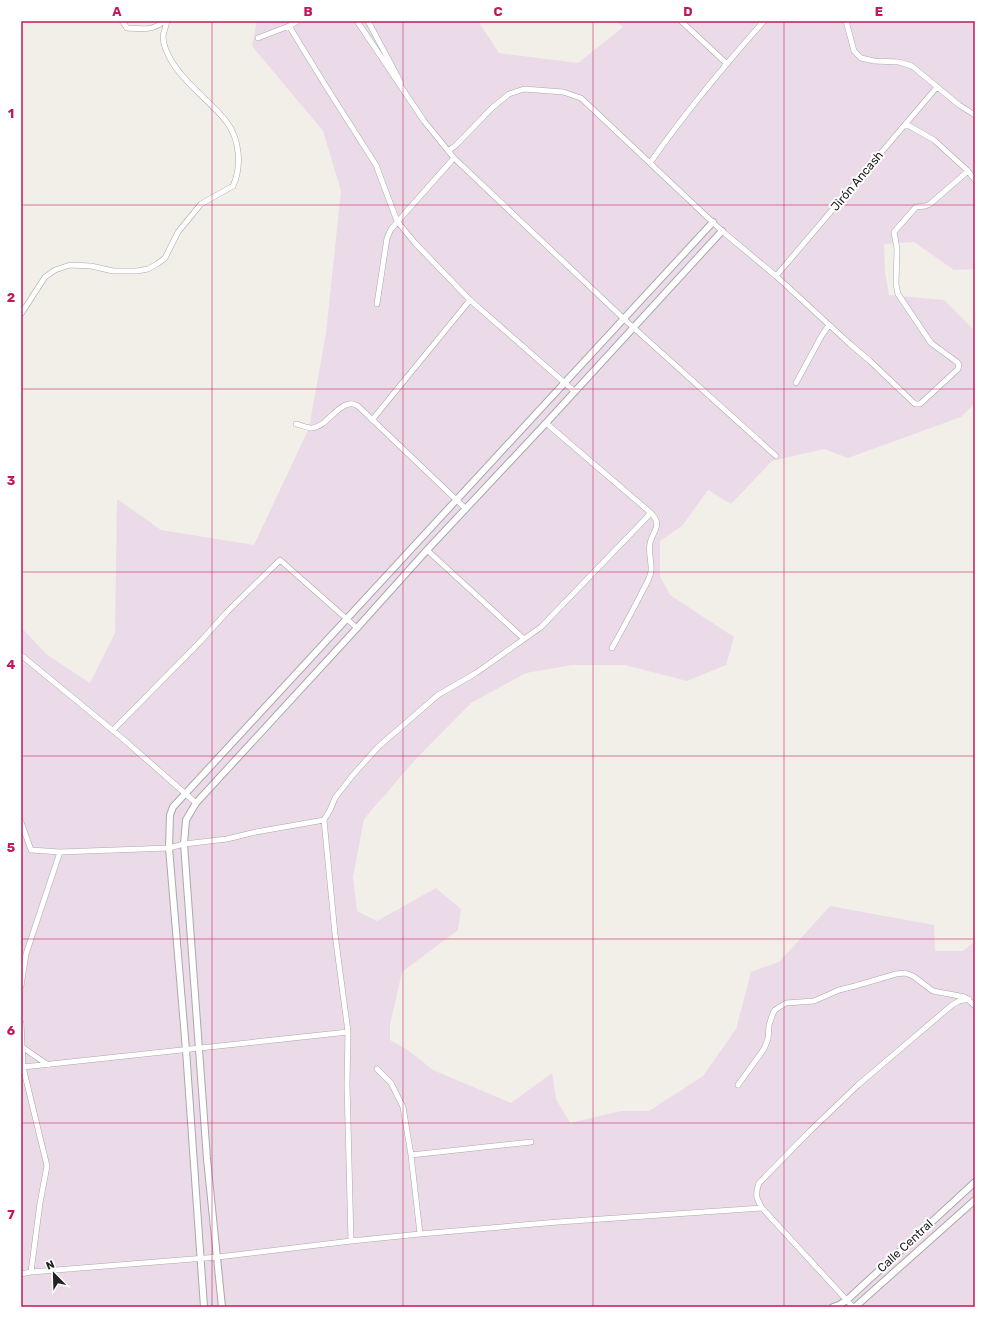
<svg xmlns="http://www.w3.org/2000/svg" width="996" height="1328" font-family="Rubik,sans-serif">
<rect width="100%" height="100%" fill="#f2efe9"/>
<path fill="#ebdbe8" d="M257,21h221l21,32 79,10 45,-36 -8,-6h360v248l-21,1 -40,-28 -30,2 1,28 4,23 55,5 31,31v72l-14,14 -113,41 -24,-9 -52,12 -41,43 -23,-14 -26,36 -22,15v35l10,19 64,42 -8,28 -39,16 -62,-16h-53l-46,8 -55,30 -56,57 -51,59 -11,58 4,34 20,10 59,-33 25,21 -3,21 -56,42 -12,53v15l18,10 25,20 78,33 41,-30 4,26 14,24 51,-12h28l54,-35 33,-47 15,-57 28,-10 51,-56 104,19 1,26h28l12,-10v366h-954v-195l2,-7 -2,-3v-475l25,27 44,29 25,-50 2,-134 44,31 93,15 55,-117 17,-95 15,-142 -18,-60 -71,-85z"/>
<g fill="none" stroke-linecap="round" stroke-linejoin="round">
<g stroke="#a9a9a9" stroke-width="6">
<path id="minor" d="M122,21l5,7c15,1 26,3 37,-7
M298,21l-9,5 38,62 49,77 21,56 18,22 55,57 104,91
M357,21l67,100 30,37 170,161 152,137
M368,21l33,62
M681,21l45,42
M846,21l8,30 7,7 13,3 25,1 13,4 47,39 16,10
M258,38l31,-12
M906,124l28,16 34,31 7,9
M448,151l7,-5 38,-39 16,-13 15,-5 39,3 18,6 141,133 54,45 74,68 20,17 45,43h5l38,-35 1,-4 -2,-3 -26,-19 -33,-49 -2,-10 1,-35 -3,-17 22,-25 9,-1 5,-2 38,-33
M650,163c35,-50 73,-96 114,-142
M776,276l161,-189
M377,304l10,-66 4,-9 63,-71
M21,314l24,-37 10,-7 15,-5 21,1 22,5h24l11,-2 9,-5 8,-6 13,-26 23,-28 32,-18c9,-20 7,-47 -7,-65 -16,-20 -38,-35 -52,-56 -6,-9 -11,-18 -11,-29 1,-5 3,-10 4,-15
M796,383l26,-48 7,-10
M372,420l98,-120
M546,423l105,90c12,13 2,17 -1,30 -2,10 2,19 1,28 -1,8 -6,15 -10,23 -9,18 -19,36 -29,54
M296,424c5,1 11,4 16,4 14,-1 24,-22 37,-24 4,-1 6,1 9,2l108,103
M427,550l97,89 17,-12 110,-114
M21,655l101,83 74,65
M113,730l86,-87 28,-31 53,-52 77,68
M21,822l10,28 29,2 109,-4 15,-4 43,-5 29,-7 68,-12
M21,986l5,-32 34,-102
M21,1023l2,44 24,99 -7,37 -9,69
M22,1047l26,18
M23,1067l325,-35
M377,1069l14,14 12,24 8,48 9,79
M738,1085l26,-36 4,-10 1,-14 4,-12 2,-3 11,-7 28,-2 25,-11 16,-4 41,-12 9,-1 8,3 20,15 32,6 10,9
M411,1155l120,-13
M351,1241l-4,-157 1,-52 -13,-98 -11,-114 6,-10 5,-12 17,-22 26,-29 60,-52 38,-22 48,-34
M21,1274l10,-2 187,-15 133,-16 69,-7 138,-12 204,-14
M853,1307l-91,-99c-6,-10 -7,-14 -3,-25l51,-52 48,-46 94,-80 7,-4 10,-2"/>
</g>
<g stroke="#a9a9a9" stroke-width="8">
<path id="tertiary" d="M204,1307l-18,-257 -17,-202 1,-33 3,-8 540,-585
M222,1307l-15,-148 -23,-315 2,-24 10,-17 161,-175 70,-78 119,-127 176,-192
M833,1307l6,-2 8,-5 128,-118
M855,1307l120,-107"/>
</g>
<use href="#minor" stroke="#fff" stroke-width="5"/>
<use href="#tertiary" stroke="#fff" stroke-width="6"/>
</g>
<path fill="none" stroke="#c2185b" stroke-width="1" stroke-opacity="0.55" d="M212,21v1286M403,21v1286M593,21v1286M784,21v1286M21,205h954M21,389h954M21,572h954M21,756h954M21,939h954M21,1123h954"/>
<g text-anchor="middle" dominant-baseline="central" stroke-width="4" stroke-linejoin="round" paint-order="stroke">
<g font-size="12" fill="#222" stroke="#fff">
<text transform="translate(857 181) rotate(-50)">Jirón Ancash</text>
<text transform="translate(905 1246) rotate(-43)">Calle Central</text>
</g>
</g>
<rect width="996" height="1328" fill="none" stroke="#ffffff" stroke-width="44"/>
<g transform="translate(54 1274) rotate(337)" stroke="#ffffff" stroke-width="3" paint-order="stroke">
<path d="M0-3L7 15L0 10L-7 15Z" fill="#222222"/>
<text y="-6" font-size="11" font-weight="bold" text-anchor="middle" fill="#222222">N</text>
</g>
<rect x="22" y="22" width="952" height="1284" fill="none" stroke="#c2185b" stroke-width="1.5"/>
<g font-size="13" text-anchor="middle" font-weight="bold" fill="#c2185b">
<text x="117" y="16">A</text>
<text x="308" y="16">B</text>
<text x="498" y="16">C</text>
<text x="688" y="16">D</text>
<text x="879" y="16">E</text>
<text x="11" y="118">1</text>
<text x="11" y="302">2</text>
<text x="11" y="485">3</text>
<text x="11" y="669">4</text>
<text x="11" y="852">5</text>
<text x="11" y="1035">6</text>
<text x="11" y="1219">7</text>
</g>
</svg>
